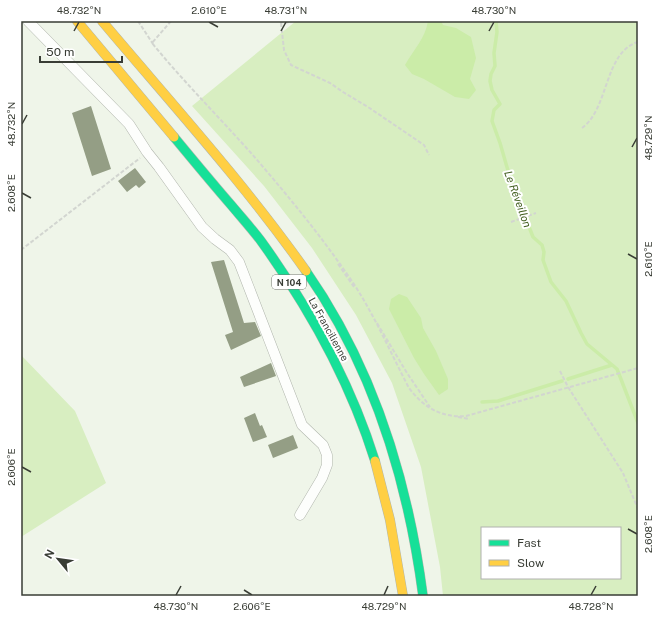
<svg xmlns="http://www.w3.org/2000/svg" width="659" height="617" font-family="'Public Sans',sans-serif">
<rect width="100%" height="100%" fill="#eff5e9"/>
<path fill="#d8eec1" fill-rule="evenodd" d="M296,21h342v575h-195l-3,-29 -19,-100 -29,-84 -36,-68 -44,-67 -48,-62 -72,-80zM482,528h138v50h-138z
M21,355l54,56 31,72 -85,54z"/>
<path fill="#cbeca8" d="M428,21h13l2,4 13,3 15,9 5,21 -6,21 6,11 -7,9 -14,-2 -31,-18 -12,-5 -7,-9c9,-16 20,-26 23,-44z
M399,294l8,3 14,21 2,10 13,23 12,28v10l-9,6 -15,-21 -10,-16 -25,-49 2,-10z"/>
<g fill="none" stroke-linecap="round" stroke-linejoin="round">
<path stroke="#cbeca8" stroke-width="3.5" d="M496,21l1,11 -3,21 1,13 -4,8 -1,7 2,9 8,14 -6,6 -2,11 8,22 11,38 22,56 9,8 2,7 -1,8 8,22 15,19 15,32 6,11 30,25 21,54
M568,379l44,-14
M482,402l16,-1 64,-20"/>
</g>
<path fill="#949e85" d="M91,106l20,63 -19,7 -20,-63z
M135,168l11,14 -7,6 -3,-3 -9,7 -9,-11z
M224,260l20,63 11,-1 6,14 -30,14 -6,-15 8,-3 -22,-70z
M271,363l5,13 -32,11 -4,-10z
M255,413l5,13 2,-1 5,12 -14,5 -9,-24z
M293,435l5,13 -25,10 -5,-13z"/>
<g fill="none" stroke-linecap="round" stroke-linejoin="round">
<g stroke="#b1b6ad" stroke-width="11">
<path id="street" d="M28,21l101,103 18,28 12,15 43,60 13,12 15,11 9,12 63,163 21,20 4,10v10l-5,13 -22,37"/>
</g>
<g stroke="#b1b6ad" stroke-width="10">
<path id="fast" d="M174,137c19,23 38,46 58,69 10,12 20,23 29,35 49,68 89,140 114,220
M306,271c67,96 102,210 117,325"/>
</g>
<g stroke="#b1b6ad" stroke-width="10">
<path id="slow" d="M77,21l97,116
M102,21c69,82 142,162 204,250
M375,461l15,59 13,76"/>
</g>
<path stroke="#d2d5d0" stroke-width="2" stroke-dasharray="4 2" stroke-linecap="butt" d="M138,21l15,23
M171,21l-19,22c31,38 66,73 99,110 33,38 67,79 96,121 25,35 42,76 62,114 15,20 33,30 57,28l172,-48
M279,21l6,2 7,-2
M281,23l3,27 7,15 39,18 13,9 25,15 56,38 5,10
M582,128c27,-19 22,-76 56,-86
M511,222l25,-9
M21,250l119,-92
M338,264l16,23
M377,323l30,50 23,34
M560,371l8,16 55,86 15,36
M458,417l12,2"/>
<use href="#street" stroke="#fdfefc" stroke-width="10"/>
<use href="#fast" stroke="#16e098" stroke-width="9"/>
<use href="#slow" stroke="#ffcf43" stroke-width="9"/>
</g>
<path fill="none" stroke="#393d35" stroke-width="1.5" d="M209,22l9,5M74,31l5,-9M281,31l5,-9M489,31l5,-9M22,124l5,-9M632,147l5,-9M22,193l9,5M628,254l9,5M22,467l9,5M628,529l9,5M244,590l8,5M176,595l5,-9M384,595l4,-9M591,595l5,-9"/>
<g text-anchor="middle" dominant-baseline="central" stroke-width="4" stroke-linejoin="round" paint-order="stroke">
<rect fill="#fff" stroke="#747772" stroke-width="1" x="272" y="275" width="34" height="14" rx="3"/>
<g font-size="9" font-weight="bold" fill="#393d35">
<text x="289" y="282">N 104</text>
</g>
<g font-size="10" fill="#393d35" stroke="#fff">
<text transform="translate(329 329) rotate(61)">La Francilienne</text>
</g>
<g font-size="11" font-style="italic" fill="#456123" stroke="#fff">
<text transform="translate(518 199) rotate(70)">Le Réveillon</text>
</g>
</g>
<rect width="659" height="617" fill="none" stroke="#ffffff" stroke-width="44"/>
<rect x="481" y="527" width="140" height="52" fill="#ffffff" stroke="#b0b1ae"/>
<rect x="489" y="540" width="20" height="6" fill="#16e098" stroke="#b0b1ae"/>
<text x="517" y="547" font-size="12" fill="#393d35">Fast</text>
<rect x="489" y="560" width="20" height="6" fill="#ffcf43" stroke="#b0b1ae"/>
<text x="517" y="567" font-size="12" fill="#393d35">Slow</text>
<g transform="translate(58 559) rotate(299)" stroke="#ffffff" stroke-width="3" paint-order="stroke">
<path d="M0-3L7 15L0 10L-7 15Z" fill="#393d35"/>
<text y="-6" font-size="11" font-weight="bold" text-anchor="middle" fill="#393d35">N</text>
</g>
<path d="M40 56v6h82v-6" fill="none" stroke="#393d35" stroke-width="2"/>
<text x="46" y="56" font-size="12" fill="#393d35" stroke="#ffffff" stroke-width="3" paint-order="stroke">50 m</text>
<rect x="22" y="22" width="615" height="573" fill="none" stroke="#393d35" stroke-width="1.5"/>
<g font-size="10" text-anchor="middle" fill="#393d35">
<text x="79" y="14">48.732°N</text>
<text x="209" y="14">2.610°E</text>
<text x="286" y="14">48.731°N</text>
<text x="494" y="14">48.730°N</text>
<text transform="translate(11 124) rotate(-90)" y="4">48.732°N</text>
<text transform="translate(648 138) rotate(-90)" y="4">48.729°N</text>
<text transform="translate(11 193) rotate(-90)" y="4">2.608°E</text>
<text transform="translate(648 259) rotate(-90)" y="4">2.610°E</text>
<text transform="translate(11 467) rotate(-90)" y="4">2.606°E</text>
<text transform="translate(648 534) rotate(-90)" y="4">2.608°E</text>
<text x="176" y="610">48.730°N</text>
<text x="252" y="610">2.606°E</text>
<text x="384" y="610">48.729°N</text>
<text x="591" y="610">48.728°N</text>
</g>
</svg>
